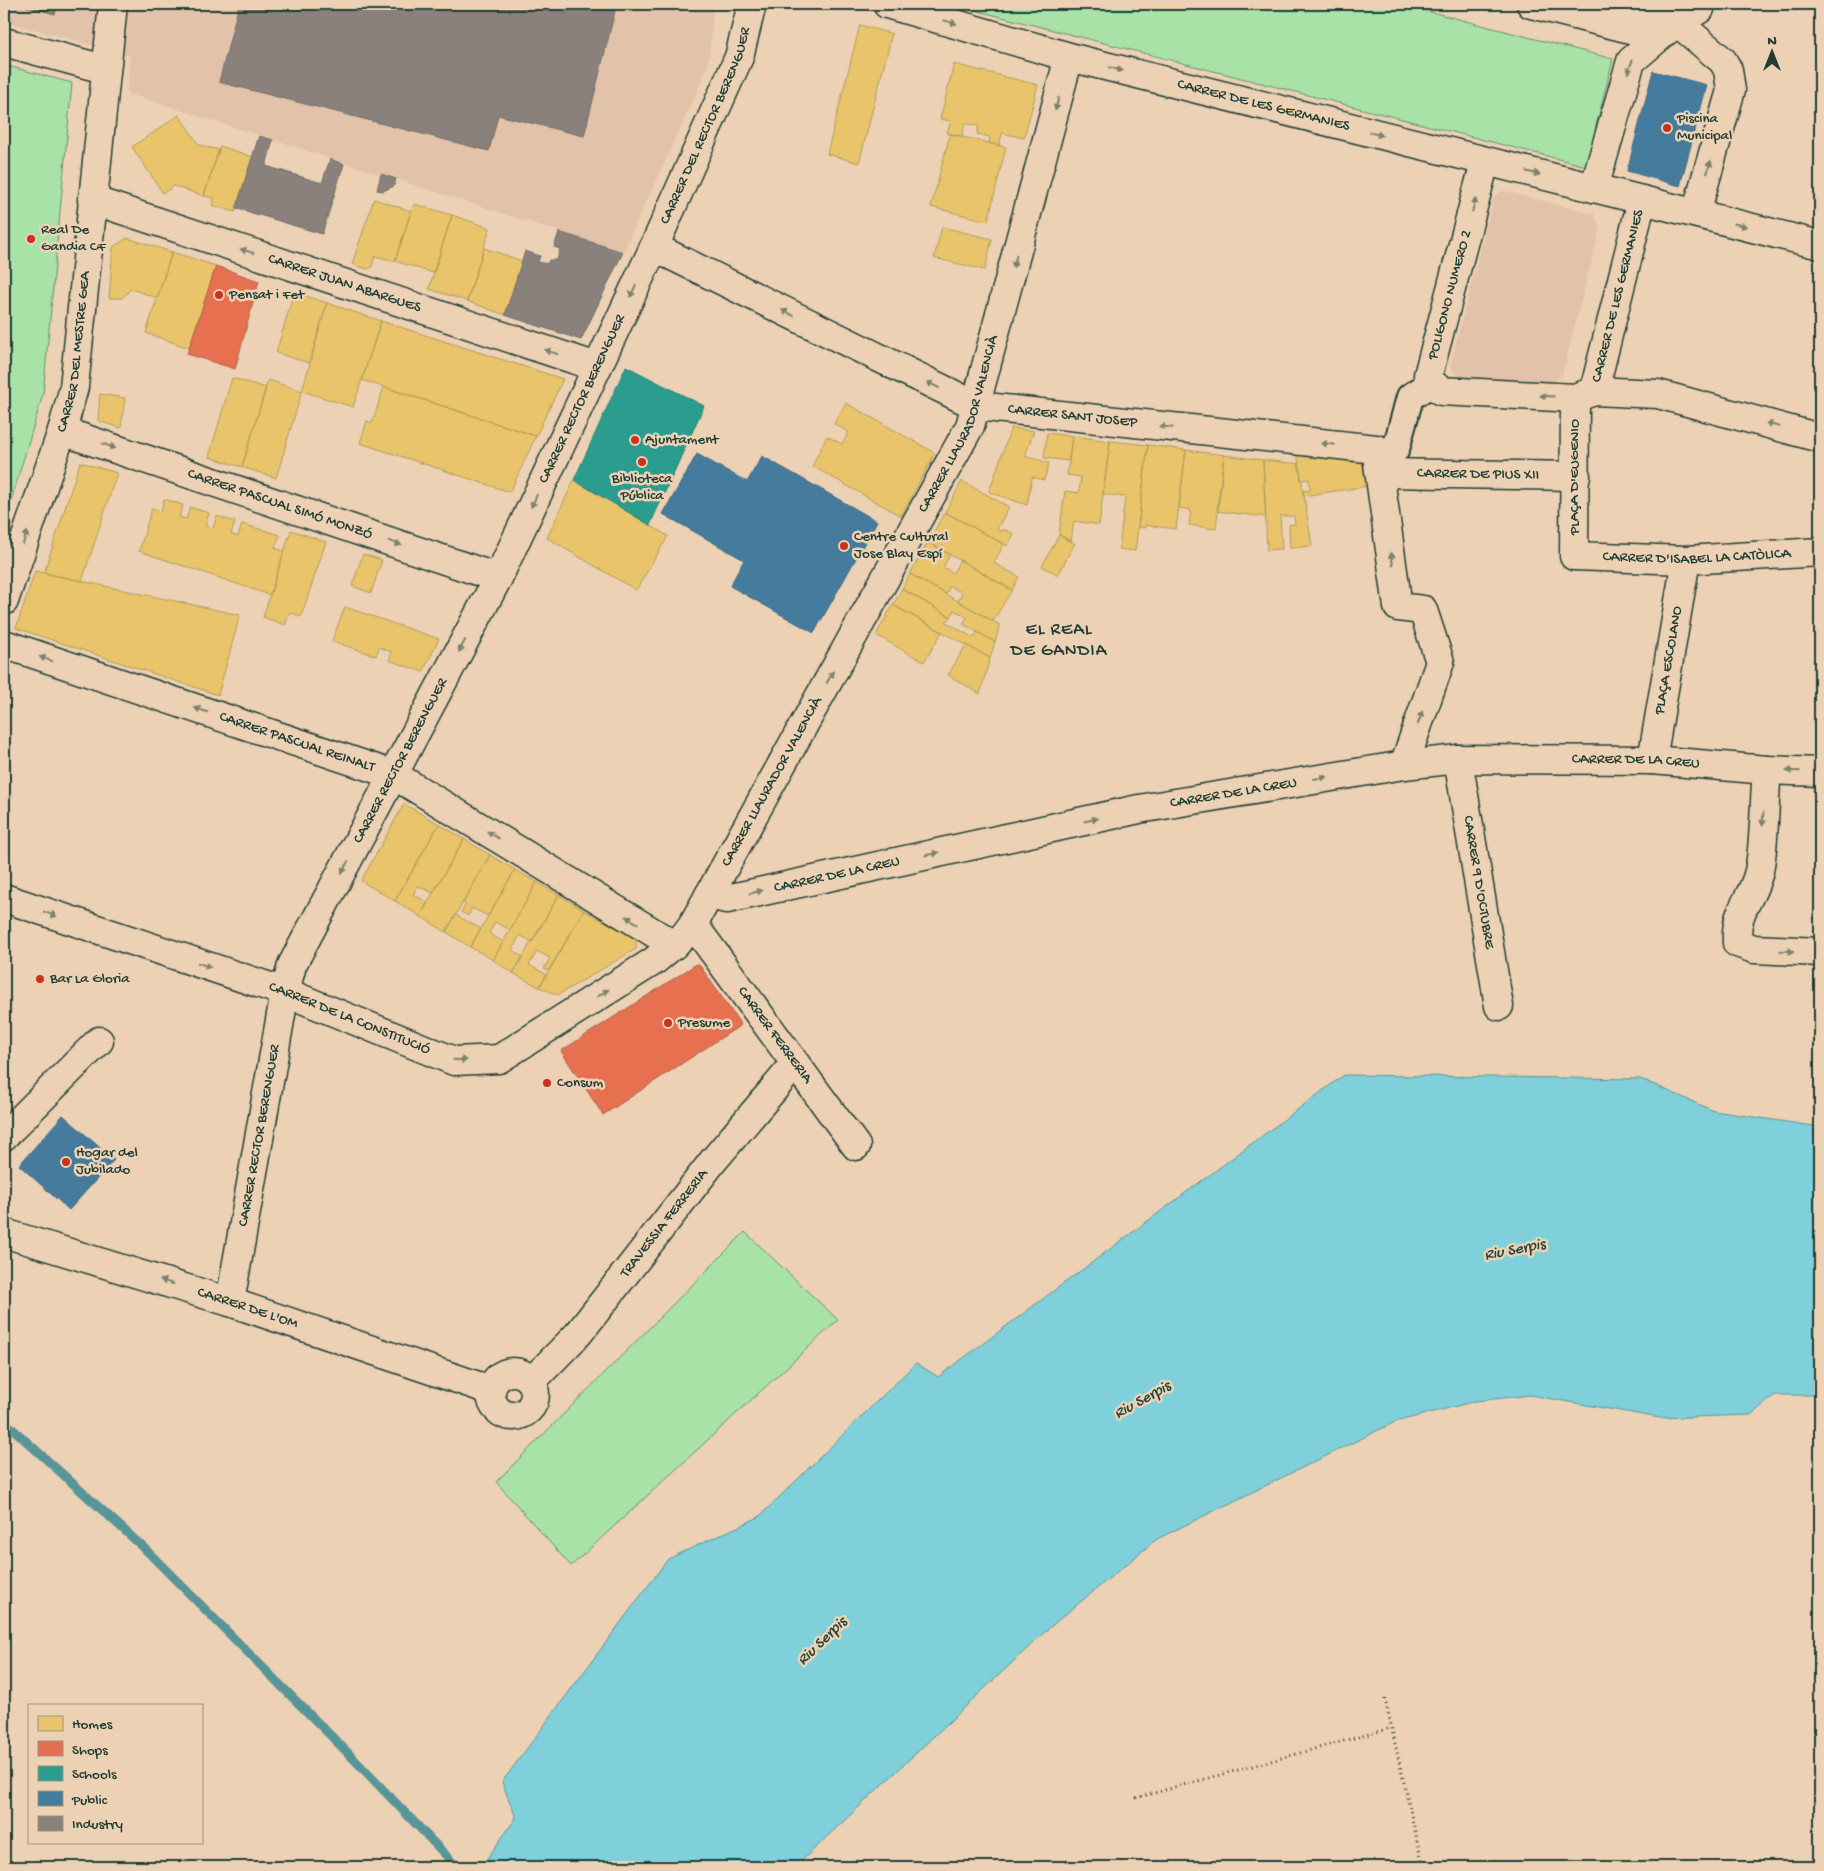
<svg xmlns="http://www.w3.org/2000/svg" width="1824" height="1871" font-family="'Gochi Hand',sans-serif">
<rect width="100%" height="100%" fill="#edd1b4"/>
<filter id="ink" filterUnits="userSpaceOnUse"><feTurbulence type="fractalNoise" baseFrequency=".02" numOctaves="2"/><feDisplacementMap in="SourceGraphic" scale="10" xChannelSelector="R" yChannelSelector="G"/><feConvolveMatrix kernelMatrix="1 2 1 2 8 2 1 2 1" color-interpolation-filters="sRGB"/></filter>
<g filter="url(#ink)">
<path fill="#e2c2a8" d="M4,4h710l-6,63 -85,185 -496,-159 3,-37 -126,-35z
M1503,191l91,23 6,14 -38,147 -11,9 -91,-4 -10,-14 44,-169z"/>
<path fill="#a9e2a6" stroke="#64906d" d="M951,4h449l213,55 -27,107z
M4,65l68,18 -29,311 -39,130z
M745,1232l93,88 -267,246 -75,-84z"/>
<path fill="#7fd0da" stroke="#599598" d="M1344,1075l297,4 73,32 106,16v268h-45l-24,20 -91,3 -130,-23 -54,6 -81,21 -238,117 -107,88 -255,240h-314l35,-49 -14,-36 166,-223 91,-42 157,-154 22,14z"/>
<path fill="#e9c46a" stroke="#ac9c5a" d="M860,25l32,9 -33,129 -32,-9z
M954,64l84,21 -14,53 -22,-5 -3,13 -10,-3 1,-6 -13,-3 2,-8 -14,-3 -3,13 -15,-3 4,-12 -11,-2z
M179,115l20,30 20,5 -15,46 -30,-10 -11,7 -31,-46z
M950,134l56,13 -18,74 -57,-14z
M220,146l33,11 -18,55 -23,-7 2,-7 -10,-2z
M374,199l37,12 -16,50 -20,-5 -3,11 -5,2 -15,-5z
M414,204l38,11 -19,58 -38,-12z
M452,215l38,13 -23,73 -38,-12z
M942,227l50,12 -7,31 -51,-12z
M127,238l45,14 -15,46 -26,-9 -9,9h-13l4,-51z
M484,248l38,13 -17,54 -38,-14z
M172,252l44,14 -27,82 -43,-15z
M294,292l33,11 -18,60 -33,-10z
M327,303l54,18 -28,86 -51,-16z
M381,321l182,58 -27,57 -174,-56z
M232,378l34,10 -24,79 -33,-10z
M268,380l34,11 -26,87 -34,-11z
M384,387l152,49 -26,56 -150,-49 7,-22 5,2z
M100,394l25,4 -4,30 -23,-7z
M846,403l89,50 -34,63 -89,-50 15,-30 15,8 7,-12 -15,-8z
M1011,428l23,3 -9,25 24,7 -5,17 -12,-3 -5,28 -38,-13z
M1047,433l25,3 -3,25 -25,-3z
M1072,436l38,5 -11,84 -25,-4 -3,21 -12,-7 6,-44 14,2 2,-16 -14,-2z
M1110,441l38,4 -13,106 -16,-2 6,-52 -22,-3z
M1148,445l38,5 -10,79 -31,-4v3l-7,-1z
M1186,450l38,5 -8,74 -27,-4 2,-15 -12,-2z
M1297,452l67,5 5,29 -66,10v-5l7,-1 -1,-11 -8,1z
M1224,455l39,5 3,57 -49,-6z
M1263,460l36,4 13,82 -22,2 -1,-23 6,-1 -1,-8h-14l2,33 -15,1z
M80,462l37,11 -35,108 -38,-8z
M574,480l94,56 -32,54 -89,-52z
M962,481l47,26 -12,22 5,3 1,-3 11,5 -7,12 -62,-34z
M164,499l19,6 -4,12 7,2 4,-12 19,6 -4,13 8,2 4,-12 18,6 -4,12 7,3 4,-13 38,11 -5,13 9,3 -14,44 -131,-44 13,-43 9,3z
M945,512l59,32 -10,19 25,14 -7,13 -84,-48z
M291,530l35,12 -25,75 -11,-5 -5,13 -22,-8z
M1059,535l16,8 -17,32 -16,-9z
M928,542l22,13 -7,12 10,6 7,-13 52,30 -19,31 -35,-20 4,-8 -12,-7 -4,8 -36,-20z
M363,554l19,6 -11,33 -19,-7z
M35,571l205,44 -22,80 -202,-67z
M910,574l90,51 -5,17 -32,-18 4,-7 -13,-7 -3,7 -49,-28z
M902,589l49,28 -5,5 28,16 3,-6 18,10 -5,16 -97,-53z
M893,605l49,27 -18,30 -48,-27z
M345,607l94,32 -16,33 -34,-12 3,-8 -13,-5 -3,9 -44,-15z
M966,645l24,13 -10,36 -32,-19z
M404,804l35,20 -44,77 -34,-20z
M439,824l25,15 -31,54 -15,-7 -5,8 15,9 -8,13 -25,-15z
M464,839l26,16 -44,77 -26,-16z
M490,855l25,15 -27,46 -16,-8 -4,8 -7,-4 5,-7 -3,-2z
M515,870l22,12 -27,48 -15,-8 -6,11 14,9 -10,18 -23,-13z
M537,882l22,13 -27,47 -12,-7 -8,15 11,7 -10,16 -20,-13z
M559,895l25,15 -35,61 -5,-2 6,-11 -13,-7 -8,14 18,10 -8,12 -26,-14z
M584,910l52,29v10l-78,46 -19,-8z
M456,915l25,14 -11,18 -24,-15z"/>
<path fill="#e76f51" stroke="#ab6048" d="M216,266l43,15 -24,88 -48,-15z
M698,963l43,62 -138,90 -42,-64z"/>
<path fill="#2a9d8f" stroke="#278074" d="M626,366l78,40 -54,119 -76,-45z"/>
<path fill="#457b9d" stroke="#3a687e" d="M1653,71l54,14 -27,101 -53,-15z
M697,454l50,28 15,-26 115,65 -63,112 -84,-47 14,-26 -81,-46z
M63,1115l51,45 -45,50 -50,-45z"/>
<path fill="#8a817c" stroke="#6a6d66" d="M18,4h40l-3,10z
M239,4h349l27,7 -31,125 -86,-21 -9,36 -270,-69z
M259,136l14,4 -7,26 56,17 8,-24 14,5 -22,70 -86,-26z
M381,174l15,5 -2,7 -11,5 -6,-1z
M559,232l64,20 -42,88 -76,-25 20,-64 15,5 -2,6 9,2 2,-4h8l3,-11 -6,-2z"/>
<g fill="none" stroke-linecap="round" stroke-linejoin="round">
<path stroke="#599598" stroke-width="9" d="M4,1421l140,127 205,206 108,113"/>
<g stroke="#1f3d34" stroke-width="30">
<path id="pedestrian" d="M1376,449l14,2 6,-2 14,-52 22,-14"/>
</g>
<g stroke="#1f3d34" stroke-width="31">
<g id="minor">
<path id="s1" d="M887,4l182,53 573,143 -48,191"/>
<path d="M1531,4l103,26"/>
<path d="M1606,4l71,18 46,39 5,9 3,20 -35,123"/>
<path d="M4,42l100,27"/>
<path d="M1485,162l-57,213 4,8 9,8 134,7 19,-7 64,3 162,44"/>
<path d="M1594,188l37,-127 46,-39 23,-13 1,-5"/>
<path id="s2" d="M92,200l505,167"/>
<path d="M1642,200l178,45"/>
<path id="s3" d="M654,247l323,159 399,43 22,158 25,3 17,52 -36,103"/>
<path id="s4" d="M1575,398l-1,158 112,4 134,-8"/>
<path id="s5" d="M62,431l436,147"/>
<path id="s6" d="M1380,473l196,3"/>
<path id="s7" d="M4,601l58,-170 12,-44 39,-383"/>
<path id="s8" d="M4,644l390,131 280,170"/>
<path id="s9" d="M1458,759l41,247"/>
<path id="s10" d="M1652,760l34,-200"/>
<path d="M1767,770c-3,30 -2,72 -8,101 -7,31 -24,36 -22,72l17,6 66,3"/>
<path id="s11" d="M709,895l18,4 412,-90 265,-44 54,-6 194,1 115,10 53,2"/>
<path id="s12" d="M4,898l281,94 169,69 45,-2 155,-98 30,-25 9,-12 277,-498 99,-369"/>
<path id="s13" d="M693,924l163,222"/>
<path d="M4,1136l95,-95"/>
<path id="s14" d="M4,1233l226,69 260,88"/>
<path id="s15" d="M230,1302l55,-310 7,-27 206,-387 156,-331 85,-190 13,-53"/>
<circle cx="513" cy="1394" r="22"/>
<path id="s16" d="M532,1381l47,-48 134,-172 82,-97"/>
</g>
</g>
<path stroke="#1f3d34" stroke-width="3" stroke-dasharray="1 4" stroke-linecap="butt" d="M1385,1699l38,168
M1136,1798l255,-70"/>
<use href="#pedestrian" stroke="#edd1b4" stroke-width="26"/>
<use href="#minor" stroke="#edd1b4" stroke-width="28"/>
</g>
<defs><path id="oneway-solid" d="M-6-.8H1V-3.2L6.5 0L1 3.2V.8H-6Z" transform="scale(1.25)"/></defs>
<g fill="#7c806e">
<use href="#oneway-solid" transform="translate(950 22) rotate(16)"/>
<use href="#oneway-solid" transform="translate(1630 67) rotate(110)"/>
<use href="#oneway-solid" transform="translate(1116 69) rotate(14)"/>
<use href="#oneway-solid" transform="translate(1057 104) rotate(105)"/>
<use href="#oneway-solid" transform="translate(1376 134) rotate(14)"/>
<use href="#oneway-solid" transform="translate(1709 167) rotate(-74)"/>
<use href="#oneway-solid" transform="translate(1533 173) rotate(14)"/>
<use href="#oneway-solid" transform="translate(1474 205) rotate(-75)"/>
<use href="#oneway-solid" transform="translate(1740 225) rotate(14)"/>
<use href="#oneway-solid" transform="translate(247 251) rotate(-162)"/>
<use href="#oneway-solid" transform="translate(1015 261) rotate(105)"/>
<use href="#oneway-solid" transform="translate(633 291) rotate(115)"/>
<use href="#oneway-solid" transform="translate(788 313) rotate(-154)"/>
<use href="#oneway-solid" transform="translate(551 352) rotate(-162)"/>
<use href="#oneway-solid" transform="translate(933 385) rotate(-154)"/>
<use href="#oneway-solid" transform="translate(1547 396) rotate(-177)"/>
<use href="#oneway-solid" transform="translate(1773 425) rotate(-165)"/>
<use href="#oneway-solid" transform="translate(1166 427) rotate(-174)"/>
<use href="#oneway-solid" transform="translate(1328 444) rotate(-174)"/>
<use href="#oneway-solid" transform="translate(109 446) rotate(19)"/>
<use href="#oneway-solid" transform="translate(534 501) rotate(115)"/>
<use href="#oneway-solid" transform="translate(25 538) rotate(-71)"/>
<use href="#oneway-solid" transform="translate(395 543) rotate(19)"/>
<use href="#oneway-solid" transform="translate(1392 559) rotate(-98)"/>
<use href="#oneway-solid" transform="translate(462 646) rotate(118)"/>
<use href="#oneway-solid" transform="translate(46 659) rotate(-161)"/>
<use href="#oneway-solid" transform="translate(830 677) rotate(-61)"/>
<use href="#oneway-solid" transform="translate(201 710) rotate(-161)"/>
<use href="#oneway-solid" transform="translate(1420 718) rotate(-71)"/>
<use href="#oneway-solid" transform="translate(1793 771) rotate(-178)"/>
<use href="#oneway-solid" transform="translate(1320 778) rotate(-10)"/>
<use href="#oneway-solid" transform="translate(1763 819) rotate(94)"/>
<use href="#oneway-solid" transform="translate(1091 820) rotate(-12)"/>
<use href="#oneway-solid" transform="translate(493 835) rotate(-149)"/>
<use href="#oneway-solid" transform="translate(932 854) rotate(-12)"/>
<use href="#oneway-solid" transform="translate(345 867) rotate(118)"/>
<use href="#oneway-solid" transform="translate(756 892) rotate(-14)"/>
<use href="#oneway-solid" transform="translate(50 914) rotate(19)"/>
<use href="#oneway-solid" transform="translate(632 920) rotate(-149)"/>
<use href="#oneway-solid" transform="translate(1787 951) rotate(2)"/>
<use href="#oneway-solid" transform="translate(204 965) rotate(19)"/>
<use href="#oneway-solid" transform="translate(603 993) rotate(-32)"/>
<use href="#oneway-solid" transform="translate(460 1060) rotate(1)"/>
<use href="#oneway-solid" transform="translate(167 1282) rotate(-163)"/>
</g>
</g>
<g fill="#c8321e" stroke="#edd1b4" stroke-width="2">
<circle cx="1667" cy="128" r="5"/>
<circle cx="31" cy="239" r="5"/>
<circle cx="219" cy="295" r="5"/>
<circle cx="635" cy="440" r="5"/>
<circle cx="642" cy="462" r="5"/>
<circle cx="844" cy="546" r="5"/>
<circle cx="40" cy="979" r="5"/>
<circle cx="668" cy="1023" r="5"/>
<circle cx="547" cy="1083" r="5"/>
<circle cx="66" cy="1162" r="5"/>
</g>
<g text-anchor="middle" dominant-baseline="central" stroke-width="5" stroke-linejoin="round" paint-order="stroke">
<g font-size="15" fill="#1f3d34" stroke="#edd1b4">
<text stroke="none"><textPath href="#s1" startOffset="390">CARRER DE LES GERMANIES</textPath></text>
<text stroke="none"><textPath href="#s15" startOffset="1279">CARRER DEL RECTOR BERENGUER</textPath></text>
<text stroke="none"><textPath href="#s2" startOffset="266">CARRER JUAN ABARGUES</textPath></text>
<text transform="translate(1450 295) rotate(-75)">POLIGONO NUMERO 2</text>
<text transform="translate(1618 296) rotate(-76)">CARRER DE LES GERMANIES</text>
<text stroke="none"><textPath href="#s7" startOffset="260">CARRER DEL MESTRE GEA</textPath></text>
<text stroke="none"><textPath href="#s15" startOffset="979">CARRER RECTOR BERENGUER</textPath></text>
<text stroke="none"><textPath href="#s3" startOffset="456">CARRER SANT JOSEP</textPath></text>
<text stroke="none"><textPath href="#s12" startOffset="1329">CARRER LLAURADOR VALENCIÀ</textPath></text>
<text stroke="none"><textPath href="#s6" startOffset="98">CARRER DE PIUS XII</textPath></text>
<text transform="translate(1575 477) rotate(-90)">PLAÇA D'EUGENIO</text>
<text stroke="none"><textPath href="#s5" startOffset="230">CARRER PASCUAL SIMÓ MONZÓ</textPath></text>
<text stroke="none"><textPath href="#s4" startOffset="281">CARRER D'ISABEL LA CATÒLICA</textPath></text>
<text stroke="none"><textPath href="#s10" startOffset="101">PLAÇA ESCOLANO</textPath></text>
<text stroke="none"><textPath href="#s8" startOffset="309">CARRER PASCUAL REINALT</textPath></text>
<text stroke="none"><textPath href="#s15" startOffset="574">CARRER RECTOR BERENGUER</textPath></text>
<text stroke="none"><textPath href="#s11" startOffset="941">CARRER DE LA CREU</textPath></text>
<text stroke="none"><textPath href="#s12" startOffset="924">CARRER LLAURADOR VALENCIÀ</textPath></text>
<text stroke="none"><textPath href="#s11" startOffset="536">CARRER DE LA CREU</textPath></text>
<text stroke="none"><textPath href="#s11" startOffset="131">CARRER DE LA CREU</textPath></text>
<text stroke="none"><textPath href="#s9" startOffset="125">CARRER 9 D'OCTUBRE</textPath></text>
<text stroke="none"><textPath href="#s12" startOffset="366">CARRER DE LA CONSTITUCIÓ</textPath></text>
<text stroke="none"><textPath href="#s13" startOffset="138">CARRER FERRERIA</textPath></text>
<text stroke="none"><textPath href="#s15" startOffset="169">CARRER RECTOR BERENGUER</textPath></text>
<text stroke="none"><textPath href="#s16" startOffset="206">TRAVESSIA FERRERIA</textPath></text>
<text stroke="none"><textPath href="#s14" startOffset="255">CARRER DE L'OM</textPath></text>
</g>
<g font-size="15" fill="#1f3d34" stroke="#edd1b4" text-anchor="start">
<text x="1677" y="119">Piscina<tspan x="1677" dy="17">Municipal</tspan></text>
<text x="41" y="230">Real De<tspan x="41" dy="17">Gandia CF</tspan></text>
<text x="229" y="295">Pensat i Fet</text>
<text x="645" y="440">Ajuntament</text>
<text x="642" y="479" text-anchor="middle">Biblioteca<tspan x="642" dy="17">Pública</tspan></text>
<text x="854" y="537">Centre Cultural<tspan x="854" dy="17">Jose Blay Espí</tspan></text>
<text x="50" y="979">Bar La Gloria</text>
<text x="678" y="1023">Presume</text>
<text x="557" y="1083">Consum</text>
<text x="76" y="1153">Hogar del<tspan x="76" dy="17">Jubilado</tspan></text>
</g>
<g font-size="16" font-style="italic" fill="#24443c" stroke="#edd1b4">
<text transform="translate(1515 1251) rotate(-11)">Riu Serpis</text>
<text transform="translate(1143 1401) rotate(-29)">Riu Serpis</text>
<text transform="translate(823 1642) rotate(-44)">Riu Serpis</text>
</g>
<g font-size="18" letter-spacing="1" fill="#1f3d34" stroke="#edd1b4">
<text x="1059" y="630">EL REAL<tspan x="1059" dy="21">DE GANDIA</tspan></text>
</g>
</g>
<rect width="1824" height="1871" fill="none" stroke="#edd1b4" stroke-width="20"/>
<rect x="10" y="10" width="1804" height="1851" fill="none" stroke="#1f3d34" stroke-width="2" filter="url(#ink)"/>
<rect x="28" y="1704" width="175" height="140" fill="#edd1b4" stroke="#9b9681"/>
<rect x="38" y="1716" width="25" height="15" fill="#e9c46a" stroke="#9b9681"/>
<text x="72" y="1728" font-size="15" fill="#1f3d34">Homes</text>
<rect x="38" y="1741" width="25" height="15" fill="#e76f51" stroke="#9b9681"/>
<text x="72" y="1754" font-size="15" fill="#1f3d34">Shops</text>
<rect x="38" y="1766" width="25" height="15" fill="#2a9d8f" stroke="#9b9681"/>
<text x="72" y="1778" font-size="15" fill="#1f3d34">Schools</text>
<rect x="38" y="1791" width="25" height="15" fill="#457b9d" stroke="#9b9681"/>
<text x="72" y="1804" font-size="15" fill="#1f3d34">Public</text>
<rect x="38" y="1816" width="25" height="15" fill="#8a817c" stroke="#9b9681"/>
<text x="72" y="1828" font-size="15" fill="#1f3d34">Industry</text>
<g transform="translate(1772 52)" stroke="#edd1b4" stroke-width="4" paint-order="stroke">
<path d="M0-4L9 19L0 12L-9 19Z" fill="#1f3d34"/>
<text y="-8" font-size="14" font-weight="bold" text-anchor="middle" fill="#1f3d34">N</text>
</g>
</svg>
